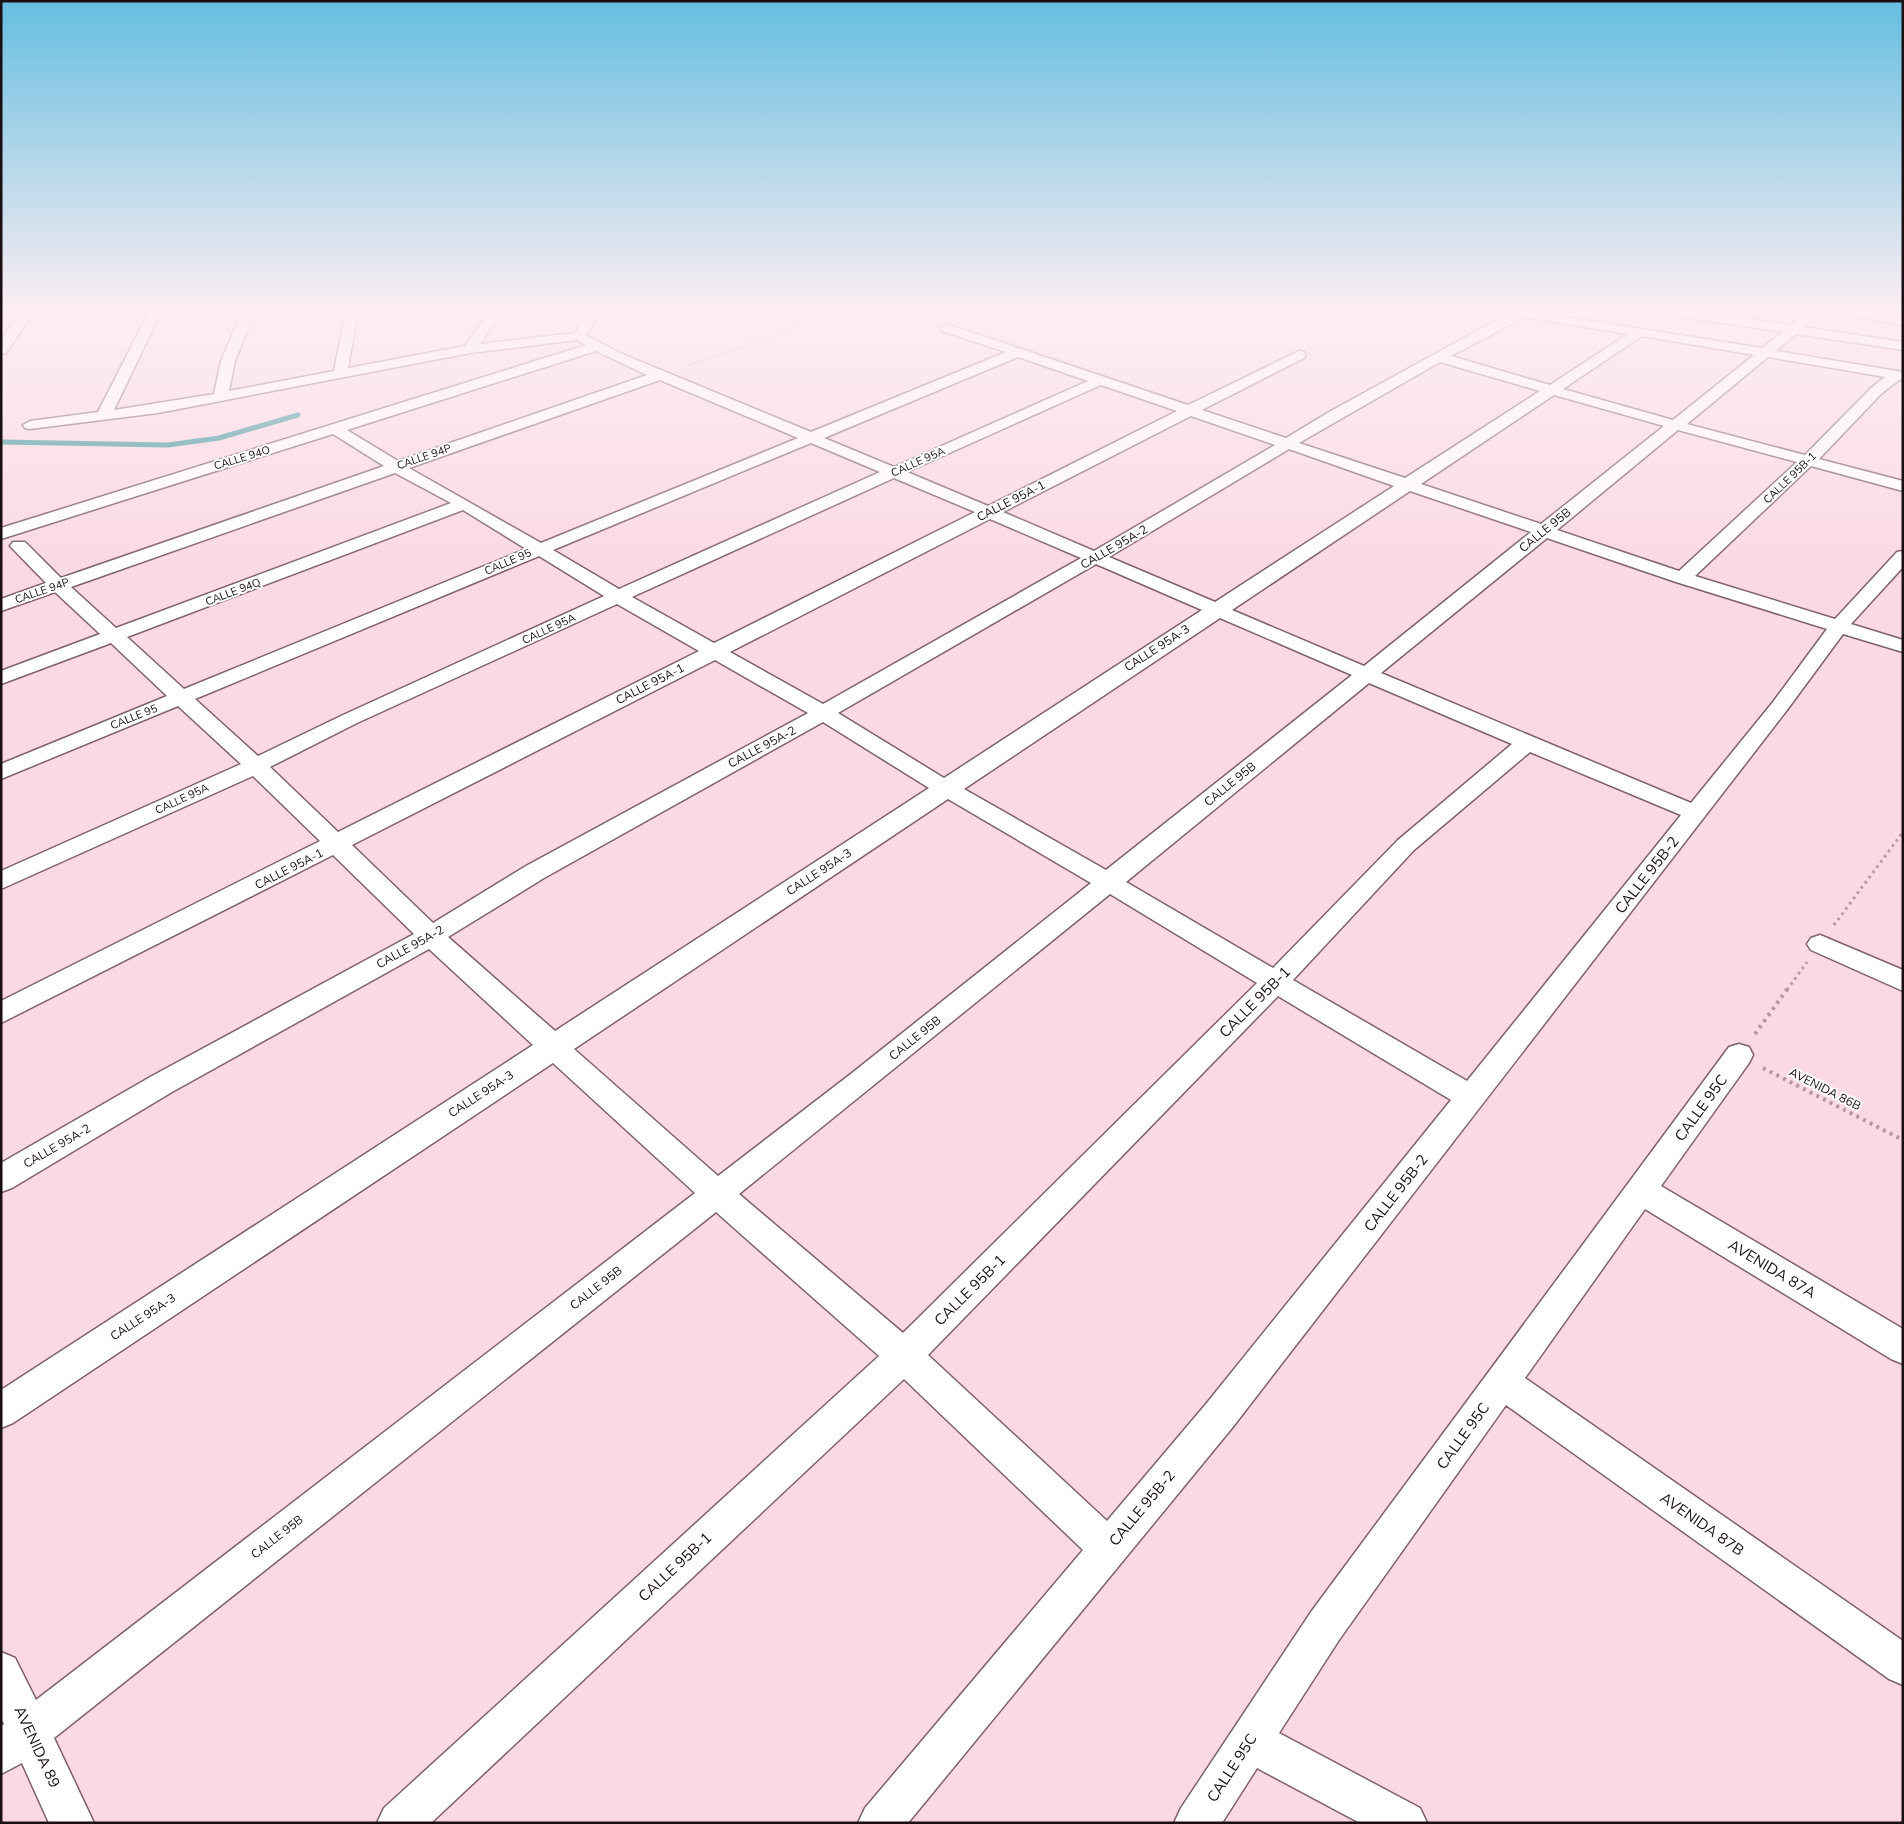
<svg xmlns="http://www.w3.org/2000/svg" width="1904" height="1824" font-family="'Nunito Sans',sans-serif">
<rect width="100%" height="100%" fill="#fbd9e4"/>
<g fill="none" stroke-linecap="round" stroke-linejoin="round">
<path stroke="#359399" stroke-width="5" d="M1,442l167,3 51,-7 79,-23"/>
<g stroke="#7f616b" stroke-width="3">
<path id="minor" d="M23,310h12l-29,43 -5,1v-14z
M150,310h12l-48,100 100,-16 7,-33 22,-51h12l-20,51 -6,30 105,-20 12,-61h12l-10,58 117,-22 26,-36h12l-23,34 95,-11 14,-23h12l-15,25 36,19 189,78 195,-80 -64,-21 -1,-3 6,-4 241,81 111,-54 5,1 2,3 -2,3 -102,52 84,28 43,-26 173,-95 20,-7 240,38 21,-16 -120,-18 -6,-4h32l102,15 19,-15h14l-20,17 99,15v8l-107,-16 -20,17 127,21v8h-4l-18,14 -62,65 84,22v10l-92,-25 -116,110 140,43 62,-67 6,-1v16l-52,57 52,16v12l-60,-18 -56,76 -555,718 -324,395h-50l7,-15 218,-258 -179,-171 -473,444h-54l7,-15 495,-452 -163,-144 -662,526 40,85h-45l-27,-60 -21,11v-48l3,-2 -3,-6v-66l14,6 21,42 659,-507 -142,-130 -540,360 -12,5v-38l532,-345 -104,-96 -257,143 -160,96 -11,4v-29l151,-87 262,-142 -81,-79 -332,168v-22l319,-160 -67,-65 -252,113v-18l240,-107 -63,-58 -177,73v-15l166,-68 -56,-53 -110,41v-13l99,-37 -45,-42 -54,19v-12l45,-16 -36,-37 3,-4h12l36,36 323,-112 -51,-32 -332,105v-11l585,-183 -9,-5 -107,13 -312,60 -128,16 -5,-1 -2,-3 7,-4 68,-9zM1523,318l14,1 91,15 -78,51 -99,-29zM1642,336l112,19 -81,65 -110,-31zM596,351l51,24 -249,86 -51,-31zM1018,357l70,24 -194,86 -70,-29zM1768,357l117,20 -14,11 -66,67 -118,-31zM1440,362l100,29 -135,87 -106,-35zM660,380l138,58 -257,105 -132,-75zM1101,385l76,26 -189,95 -81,-34zM1554,395l110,31 -123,98 -120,-40zM1191,416l84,29 -181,106 -91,-39zM1678,430l119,32 -118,109 -122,-41zM811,443l69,29 -261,117 -66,-39zM1289,449l105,37 -179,116 -106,-45zM395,473l56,30 -335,125 -45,-41zM894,478l81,34 -261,131 -82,-46zM1410,491l121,41 -167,134 -132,-56zM463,510l63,39 -342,140 -57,-52zM990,519l91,39 -258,146 -93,-52zM1547,538l129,44 151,47 -54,73 -82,101 -310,-130zM539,556l65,40 -261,119 -85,41 -63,-57zM1096,564l106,46 -258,168 -106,-65zM617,604l82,47 -361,181 -68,-65 87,-44zM1220,618l132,57 -246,195 -142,-81zM715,660l93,53 -282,153 -93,57 -81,-78zM1369,683l143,61 -114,96 -125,128 -147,-86zM823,722l106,66 -374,243 -107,-94 96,-59zM1530,752l151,63 -214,266 -174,-101 121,-130zM948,799l143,84 -239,190 -134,103 -144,-127zM1110,894l147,89 -354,350 -164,-139zM1278,996l173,104 -245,304 -99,117 -179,-166z
M1837,310h27l39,7v8l-60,-11z
M1820,935l83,35v21l-92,-41 -4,-6 4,-6z
M1739,1044l10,3 4,8 -4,8 -88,123 242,143v35l-12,-5 -246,-150 -120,169 378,263v44l-14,-6 -383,-274 -167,235 -60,93 141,75 7,15h-67l-103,-55 -35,55h-48l7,-15 130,-196 418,-565z"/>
</g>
<path stroke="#b298a0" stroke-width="2" stroke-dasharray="1 2" stroke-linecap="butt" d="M895,310l35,12
M689,365l158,-55"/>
<path stroke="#b298a0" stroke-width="3" stroke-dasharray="2.5 4" stroke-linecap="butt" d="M1834,925l69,-93
M1787,990l20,-28"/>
<path stroke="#b298a0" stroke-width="4" stroke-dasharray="3 4.5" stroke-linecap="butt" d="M1755,1034l33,-46
M1763,1068l140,72"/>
<use href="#minor" fill="#fff" fill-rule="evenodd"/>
</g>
<linearGradient id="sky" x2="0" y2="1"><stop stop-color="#65bee0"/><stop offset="0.55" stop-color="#fdeef3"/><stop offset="1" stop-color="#fdeef3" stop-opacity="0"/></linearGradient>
<rect width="1904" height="565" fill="url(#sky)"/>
<g text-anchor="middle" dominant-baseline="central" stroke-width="4" stroke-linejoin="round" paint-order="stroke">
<g font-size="11" fill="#1a0f12" stroke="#fff">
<text transform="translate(424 457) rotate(-19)">CALLE 94P</text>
<text transform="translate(242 458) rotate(-17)">CALLE 94O</text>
<text transform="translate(918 462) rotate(-24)">CALLE 95A</text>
<text transform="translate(1790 478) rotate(-44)">CALLE 95B-1</text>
<text transform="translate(508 562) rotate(-23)">CALLE 95</text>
<text transform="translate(42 591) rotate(-19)">CALLE 94P</text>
<text transform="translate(233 592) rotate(-21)">CALLE 94Q</text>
<text transform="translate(549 629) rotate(-25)">CALLE 95A</text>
<text transform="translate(134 717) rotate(-22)">CALLE 95</text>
<text transform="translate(182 799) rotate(-25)">CALLE 95A</text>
</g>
<g font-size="12" fill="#1a0f12" stroke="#fff">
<text transform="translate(1011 501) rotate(-27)">CALLE 95A-1</text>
<text transform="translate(1545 530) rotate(-39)">CALLE 95B</text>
<text transform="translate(1114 547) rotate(-30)">CALLE 95A-2</text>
<text transform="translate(1157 648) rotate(-33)">CALLE 95A-3</text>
<text transform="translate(650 684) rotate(-27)">CALLE 95A-1</text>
<text transform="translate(762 747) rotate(-28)">CALLE 95A-2</text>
<text transform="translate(1230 784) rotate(-39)">CALLE 95B</text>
<text transform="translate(289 869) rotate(-27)">CALLE 95A-1</text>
<text transform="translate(819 872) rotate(-33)">CALLE 95A-3</text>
<text transform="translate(410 947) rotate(-29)">CALLE 95A-2</text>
<text transform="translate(915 1038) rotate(-39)">CALLE 95B</text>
<text transform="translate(1825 1089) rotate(27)">AVENIDA 86B</text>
<text transform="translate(481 1094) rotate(-33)">CALLE 95A-3</text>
<text transform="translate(57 1146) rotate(-30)">CALLE 95A-2</text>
<text transform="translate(596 1288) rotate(-38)">CALLE 95B</text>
<text transform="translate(143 1317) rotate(-33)">CALLE 95A-3</text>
<text transform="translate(277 1537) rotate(-38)">CALLE 95B</text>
</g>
<g font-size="15" fill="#1a0f12" stroke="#fff">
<text transform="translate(1647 875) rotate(-52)">CALLE 95B-2</text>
<text transform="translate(1255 1002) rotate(-45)">CALLE 95B-1</text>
<text transform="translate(1701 1108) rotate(-54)">CALLE 95C</text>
<text transform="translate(1396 1193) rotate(-52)">CALLE 95B-2</text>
<text transform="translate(1772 1269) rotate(31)">AVENIDA 87A</text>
<text transform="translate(970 1290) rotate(-45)">CALLE 95B-1</text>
<text transform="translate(1463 1436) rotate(-54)">CALLE 95C</text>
<text transform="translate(1142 1508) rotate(-50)">CALLE 95B-2</text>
<text transform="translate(1702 1524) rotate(35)">AVENIDA 87B</text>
<text transform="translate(675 1567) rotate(-43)">CALLE 95B-1</text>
<text transform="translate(37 1747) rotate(65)">AVENIDA 89</text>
<text transform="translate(1232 1768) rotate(-57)">CALLE 95C</text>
</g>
</g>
<rect width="1904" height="1824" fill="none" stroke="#1a0f12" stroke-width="5"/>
</svg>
